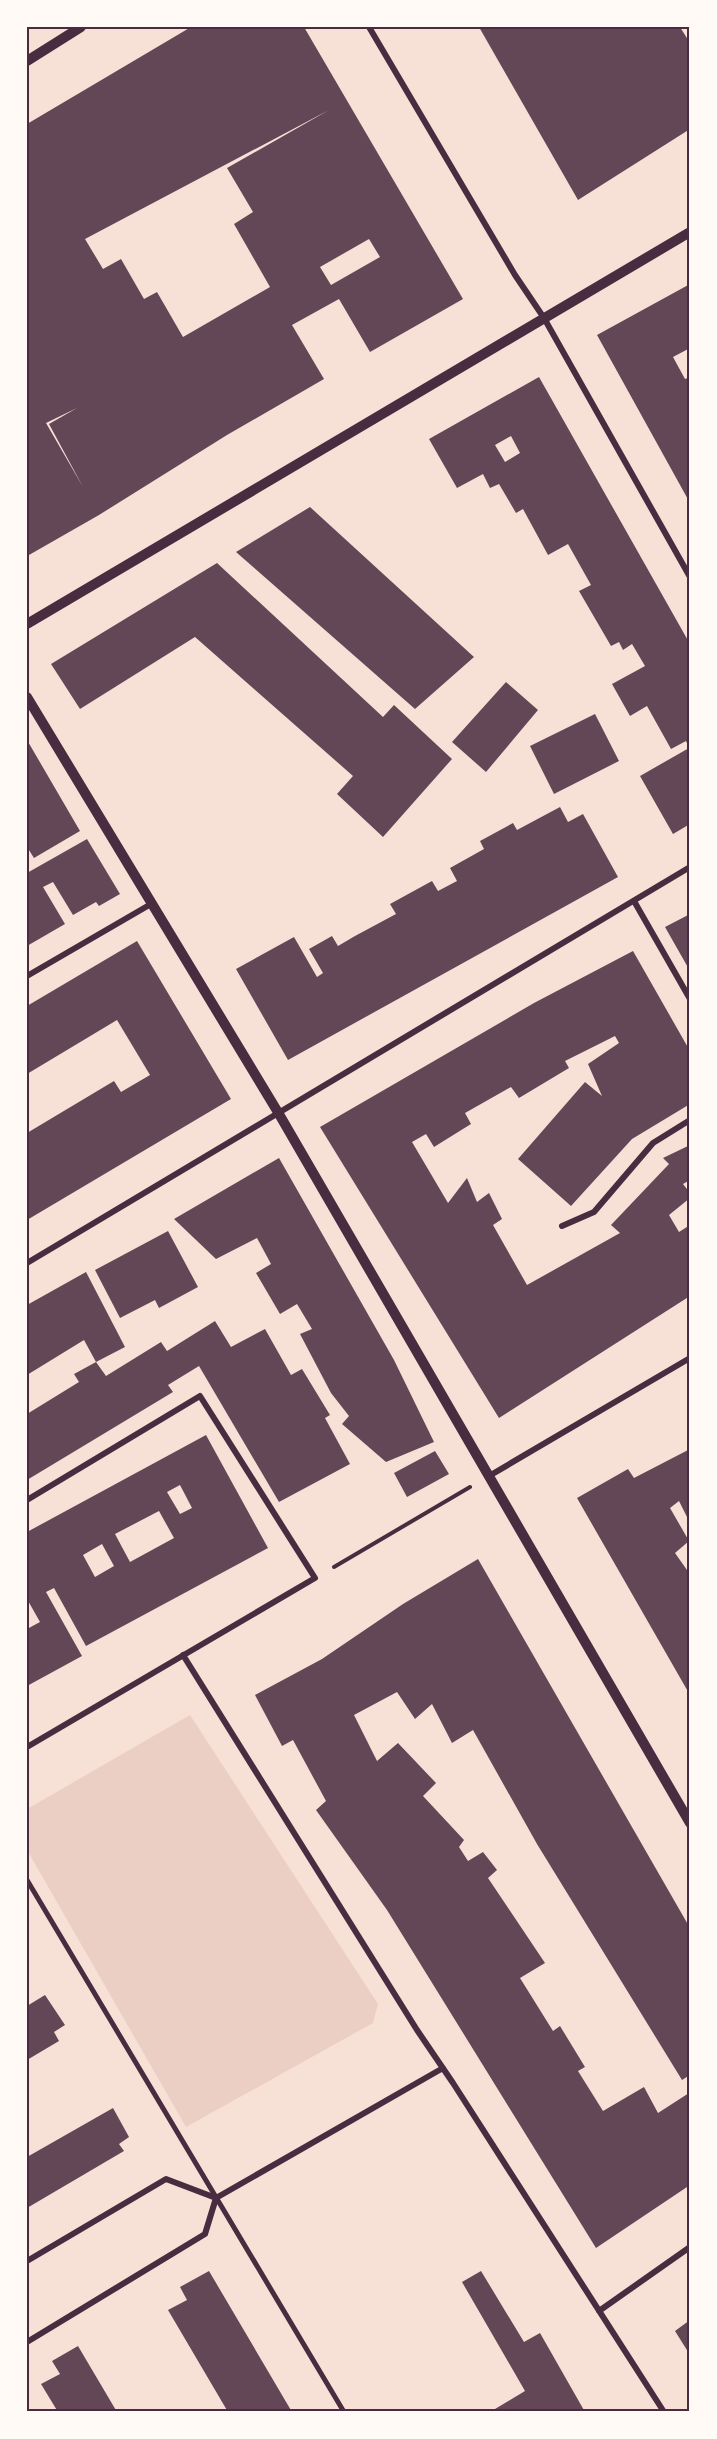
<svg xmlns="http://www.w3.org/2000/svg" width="717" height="2439" font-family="Ubuntu,sans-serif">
<rect width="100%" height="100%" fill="#f7e1d7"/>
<path fill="#ebcfc5" d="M190,1715l188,289 -5,19 -187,104 -159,-277v-41z"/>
<path fill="#644757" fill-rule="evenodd" d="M191,27h113l159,272 -93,53 -31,-53 -47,26 32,54 -97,56 -128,80 -70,40 -2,-4v-427zM329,110l-102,58 26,44 -19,12 36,63 -87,50 -26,-45 -13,7 -23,-40 -18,10 -18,-30zM369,239l11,18 -49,28 -11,-18zM77,408l-28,16 34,63 -37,-64z
M479,27h201l10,16v86l-112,71z
M690,284v64l-17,9 12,22 5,-2v126l-93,-168z
M539,377l151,267v180l-17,10 -33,-58 49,-28 -3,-7 -15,8 -24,-43 -17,10 -18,-32 33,-18 -13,-22 -9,6 -4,-8 -8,4 -32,-55 12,-6 -23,-41 -20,11 -25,-46 -7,4 -17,-29 -9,4 -7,-14 -26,14 -28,-49zM511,436l9,17 -15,9 -10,-17z
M310,507l164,150 -59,52 -179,-157z
M217,563l166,154 11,-12 58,54 -69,78 -46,-43 16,-18 -158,-139 -115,72 -29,-45z
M506,682l32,28 -52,62 -34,-30z
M595,714l24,47 -65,33 -24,-48z
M27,740l53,91 -46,27 -7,-11z
M560,807l8,15 15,-8 35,63 -330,183 -52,-91 58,-32 23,40 6,-4 -14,-24 23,-13 6,10 17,-10 41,-22 -6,-10 42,-23 6,10 19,-10 -7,-13 34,-19 -4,-8 33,-18 4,7z
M87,839l33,55 -21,12 -3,-4 -23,13 -20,-33 -10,5 22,37 -38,22v-73z
M690,914v57l-25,-44z
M137,941l94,158 -204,121v-87l87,-52 7,11 29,-17 -33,-55 -90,54v-68z
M633,951l57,100v53l-58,35 -61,67 -53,-47 67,-77 17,14 -14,-32 31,-21 -4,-7 -50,25 4,7 -50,30 -8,-11 -46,26 6,11 -37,23 -8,-13 -14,8 36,61 19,-25 10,24 12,-9 13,26 -9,6 34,60 93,-52 -9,-8 58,-61 -6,-6 27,-13v35l-7,4 7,9v5l-21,17 10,17 11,-7v71l-191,122 -179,-291 214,-124z
M279,1158l115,202 40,82 -48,20 -44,-38 7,-8 -18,-23 -31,-59 12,-5 -15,-25 -17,10 -24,-41 15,-9 -14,-26 -41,21 -42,-40z
M168,1231l30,56 -39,21 -4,-8 -35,18 -25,-48z
M86,1272l39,75 -29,15 -12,-22 -57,35v-70z
M215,1321l16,26 34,-18 26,46 11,-6 28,46 -5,3 25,46 -71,38 -80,-136 -31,19 5,7 -146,88v-66l52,-32 -5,-8 22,-12 10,14 55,-34 6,9z
M206,1435l62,113 -182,98 -32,-58 -8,4 36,64 -55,30v-57l13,-7 -13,-23v-67zM180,1485l12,23 -12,6 -13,-22zM159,1511l15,27 -44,24 -15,-28zM102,1544l12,22 -19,11 -12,-22z
M690,1449v69l-2,1 -9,-18 -9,7 19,33 -14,12 12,17 3,-3v128l-113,-197 51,-29 6,9z
M435,1451l14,23 -42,23 -13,-24z
M478,1559l212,369v147l-8,5 -145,-236 -64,-114 -21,13 -20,-39 -17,15 -18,-27 -43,23 23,46 21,-18 38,40 -13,13 41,44 -5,7 9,14 15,-9 14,18 -9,8 57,85 -25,15 33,53 7,-5 25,41 -7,4 25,40 41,-24 14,26 31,-20 1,2v90l-94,63 -209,-338 -71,-100 10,-9 -33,-61 -11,6 -27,-51 67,-36 81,-55z
M45,1995l20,30 -11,7 5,9 -32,19v-54z
M113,2108l16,29 -10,7 5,7 -97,57v-51z
M209,2271l83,141h-64l-60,-102 19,-10 -7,-13z
M481,2271l43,71 16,-9 45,79h-95l35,-21 -63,-109z
M690,2320v35l-15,-24z
M78,2346l39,66h-59l-17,-28 19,-10 -8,-13z"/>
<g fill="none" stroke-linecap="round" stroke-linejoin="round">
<path stroke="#4a2c40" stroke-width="4" d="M334,1567l136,-80"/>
<path stroke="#4a2c40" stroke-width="5" d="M27,1880l317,532"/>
<path stroke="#4a2c40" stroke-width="6" d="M369,27l146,248 29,43 146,259
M634,901l56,98
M27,976l124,-72
M562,1226l32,-14 59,-69 37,-23
M27,1263l663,-396
M489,1476l201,-118
M27,1500l173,-104 115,182 -288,169
M183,1655l234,375 36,53 211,329
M27,2261l139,-82 50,19
M599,2311l91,-64
M27,2342l178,-108 11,-36 227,-130"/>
<path stroke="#4a2c40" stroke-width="10" d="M27,61l54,-34
M27,624l663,-392
M27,697l252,417 411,709"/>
</g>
<rect width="717" height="2439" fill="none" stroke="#fffaf5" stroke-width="57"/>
<rect x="28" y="28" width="660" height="2382" fill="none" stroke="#4a2c40" stroke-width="2"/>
</svg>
